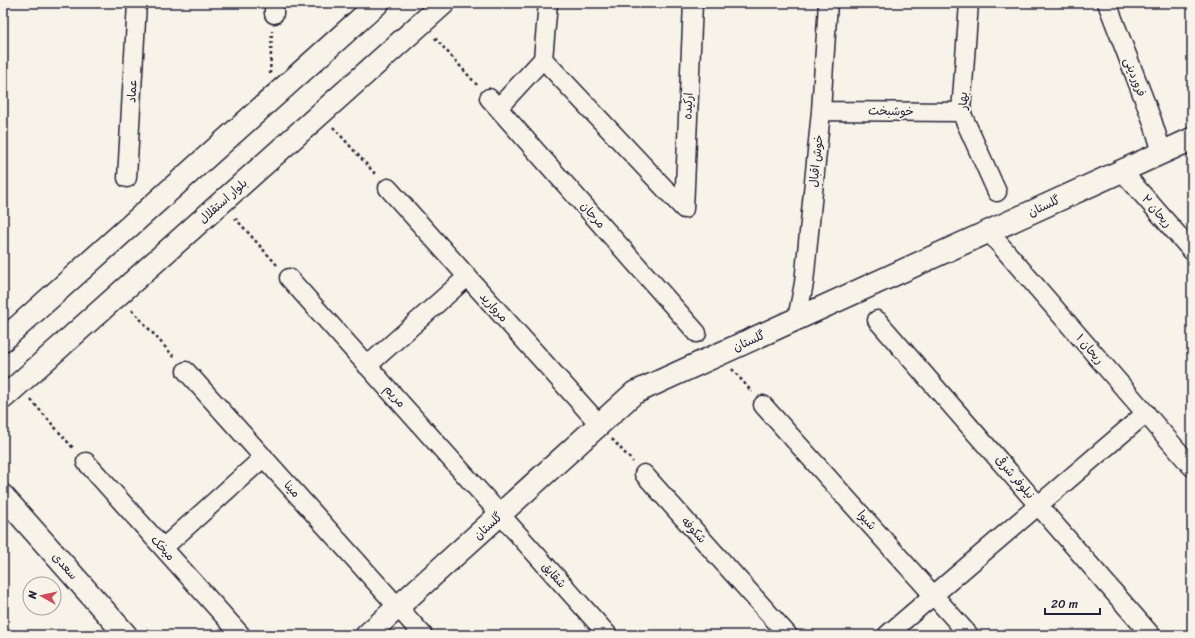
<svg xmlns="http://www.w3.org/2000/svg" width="1195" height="638" font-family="Sriracha,'Playpen Sans Arabic',sans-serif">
<rect width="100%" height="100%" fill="#f7f3e8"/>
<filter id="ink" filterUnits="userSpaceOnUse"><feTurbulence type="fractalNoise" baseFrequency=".025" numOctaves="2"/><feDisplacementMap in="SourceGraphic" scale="8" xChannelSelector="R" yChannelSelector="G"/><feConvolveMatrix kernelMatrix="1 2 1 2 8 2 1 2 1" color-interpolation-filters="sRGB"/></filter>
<g filter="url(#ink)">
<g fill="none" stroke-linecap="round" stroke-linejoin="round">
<g stroke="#22223b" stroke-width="21">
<path id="minor" d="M969,3l-8,109 36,80
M1107,3l45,117 10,32
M274,14v-11
M543,59l141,150
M543,59l5,-56
M489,98l208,235
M498,108l45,-49
M821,111l140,1
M1122,171l70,80
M127,178l10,-175
M388,188l212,237
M684,209l9,-206
M989,232l203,235
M289,278l319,357
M797,319l7,-36 17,-172 7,-108
M877,320l274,315
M367,366l100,-89
M186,371l237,264
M763,405l206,230
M86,462l155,173
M644,474l144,161
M163,548l101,-91
M887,635l259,-222"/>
</g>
<g stroke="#22223b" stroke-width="25">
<path id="tertiary" d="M3,496l123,139
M367,635l267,-242 558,-254"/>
</g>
<g stroke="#22223b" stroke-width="25">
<path id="secondary" d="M3,340l375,-337
M3,398l441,-395"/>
</g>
<path stroke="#22223b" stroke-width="2.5" stroke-dasharray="3 3" stroke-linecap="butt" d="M435,38l42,47
M270,74l2,-43
M333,127l44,49
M235,218l42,47
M132,310l43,48
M732,369l20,23
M31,400l43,49
M612,439l21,23"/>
<use href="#minor" stroke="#f7f3e8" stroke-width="18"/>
<use href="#tertiary" stroke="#f7f3e8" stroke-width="22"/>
<use href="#secondary" stroke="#f7f3e8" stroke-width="22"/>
</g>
</g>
<g text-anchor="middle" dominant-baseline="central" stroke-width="3.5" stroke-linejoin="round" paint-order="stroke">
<g font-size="12" fill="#22223b" stroke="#f7f3e8">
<text transform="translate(1135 77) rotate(69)">فروردینی</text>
<text transform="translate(132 91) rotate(-87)">عماد</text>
<text transform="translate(963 101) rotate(-90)">بهار</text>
<text transform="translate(688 106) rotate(-87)">ارکیده</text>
<text transform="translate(891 111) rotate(1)">خوشبخت</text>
<text transform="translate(816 161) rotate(-84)">خوش اقبال</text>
<text transform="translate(223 201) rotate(-42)">بلوار استقلال</text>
<text transform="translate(1044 206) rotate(-25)">گلستان</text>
<text transform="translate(1157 211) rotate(49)">ریحان ۲</text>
<text transform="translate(593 215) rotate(49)">مرجان</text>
<text transform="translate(494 307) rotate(48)">مروارید</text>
<text transform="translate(749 341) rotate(-24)">گلستان</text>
<text transform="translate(1090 349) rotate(49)">ریحان ۱</text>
<text transform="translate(395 396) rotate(48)">مریم</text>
<text transform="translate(1015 477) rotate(49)">نیلوفر شرقی</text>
<text transform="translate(292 489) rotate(48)">مینا</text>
<text transform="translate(867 520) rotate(48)">شیوا</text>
<text transform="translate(488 526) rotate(-42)">گلستان</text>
<text transform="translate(694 530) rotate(48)">شکوفه</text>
<text transform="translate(163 548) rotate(48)">میخک</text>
<text transform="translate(65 566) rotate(48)">سعدی</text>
<text transform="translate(554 575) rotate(48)">شقایق</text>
</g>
</g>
<rect width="1195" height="638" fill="none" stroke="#f7f3e8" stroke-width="16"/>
<rect x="8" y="8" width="1179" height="622" fill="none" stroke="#22223b" stroke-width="1.5" filter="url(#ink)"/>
<g transform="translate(42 596) rotate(278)"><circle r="19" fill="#f7f3e8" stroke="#a29fa3"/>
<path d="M0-3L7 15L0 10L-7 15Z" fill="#d1495b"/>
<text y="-6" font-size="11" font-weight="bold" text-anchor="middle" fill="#22223b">N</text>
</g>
<path d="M1045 608v6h55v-6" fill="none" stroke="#22223b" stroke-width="2"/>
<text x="1051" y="608" font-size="12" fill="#22223b" stroke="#f7f3e8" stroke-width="3" paint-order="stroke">20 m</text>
</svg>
